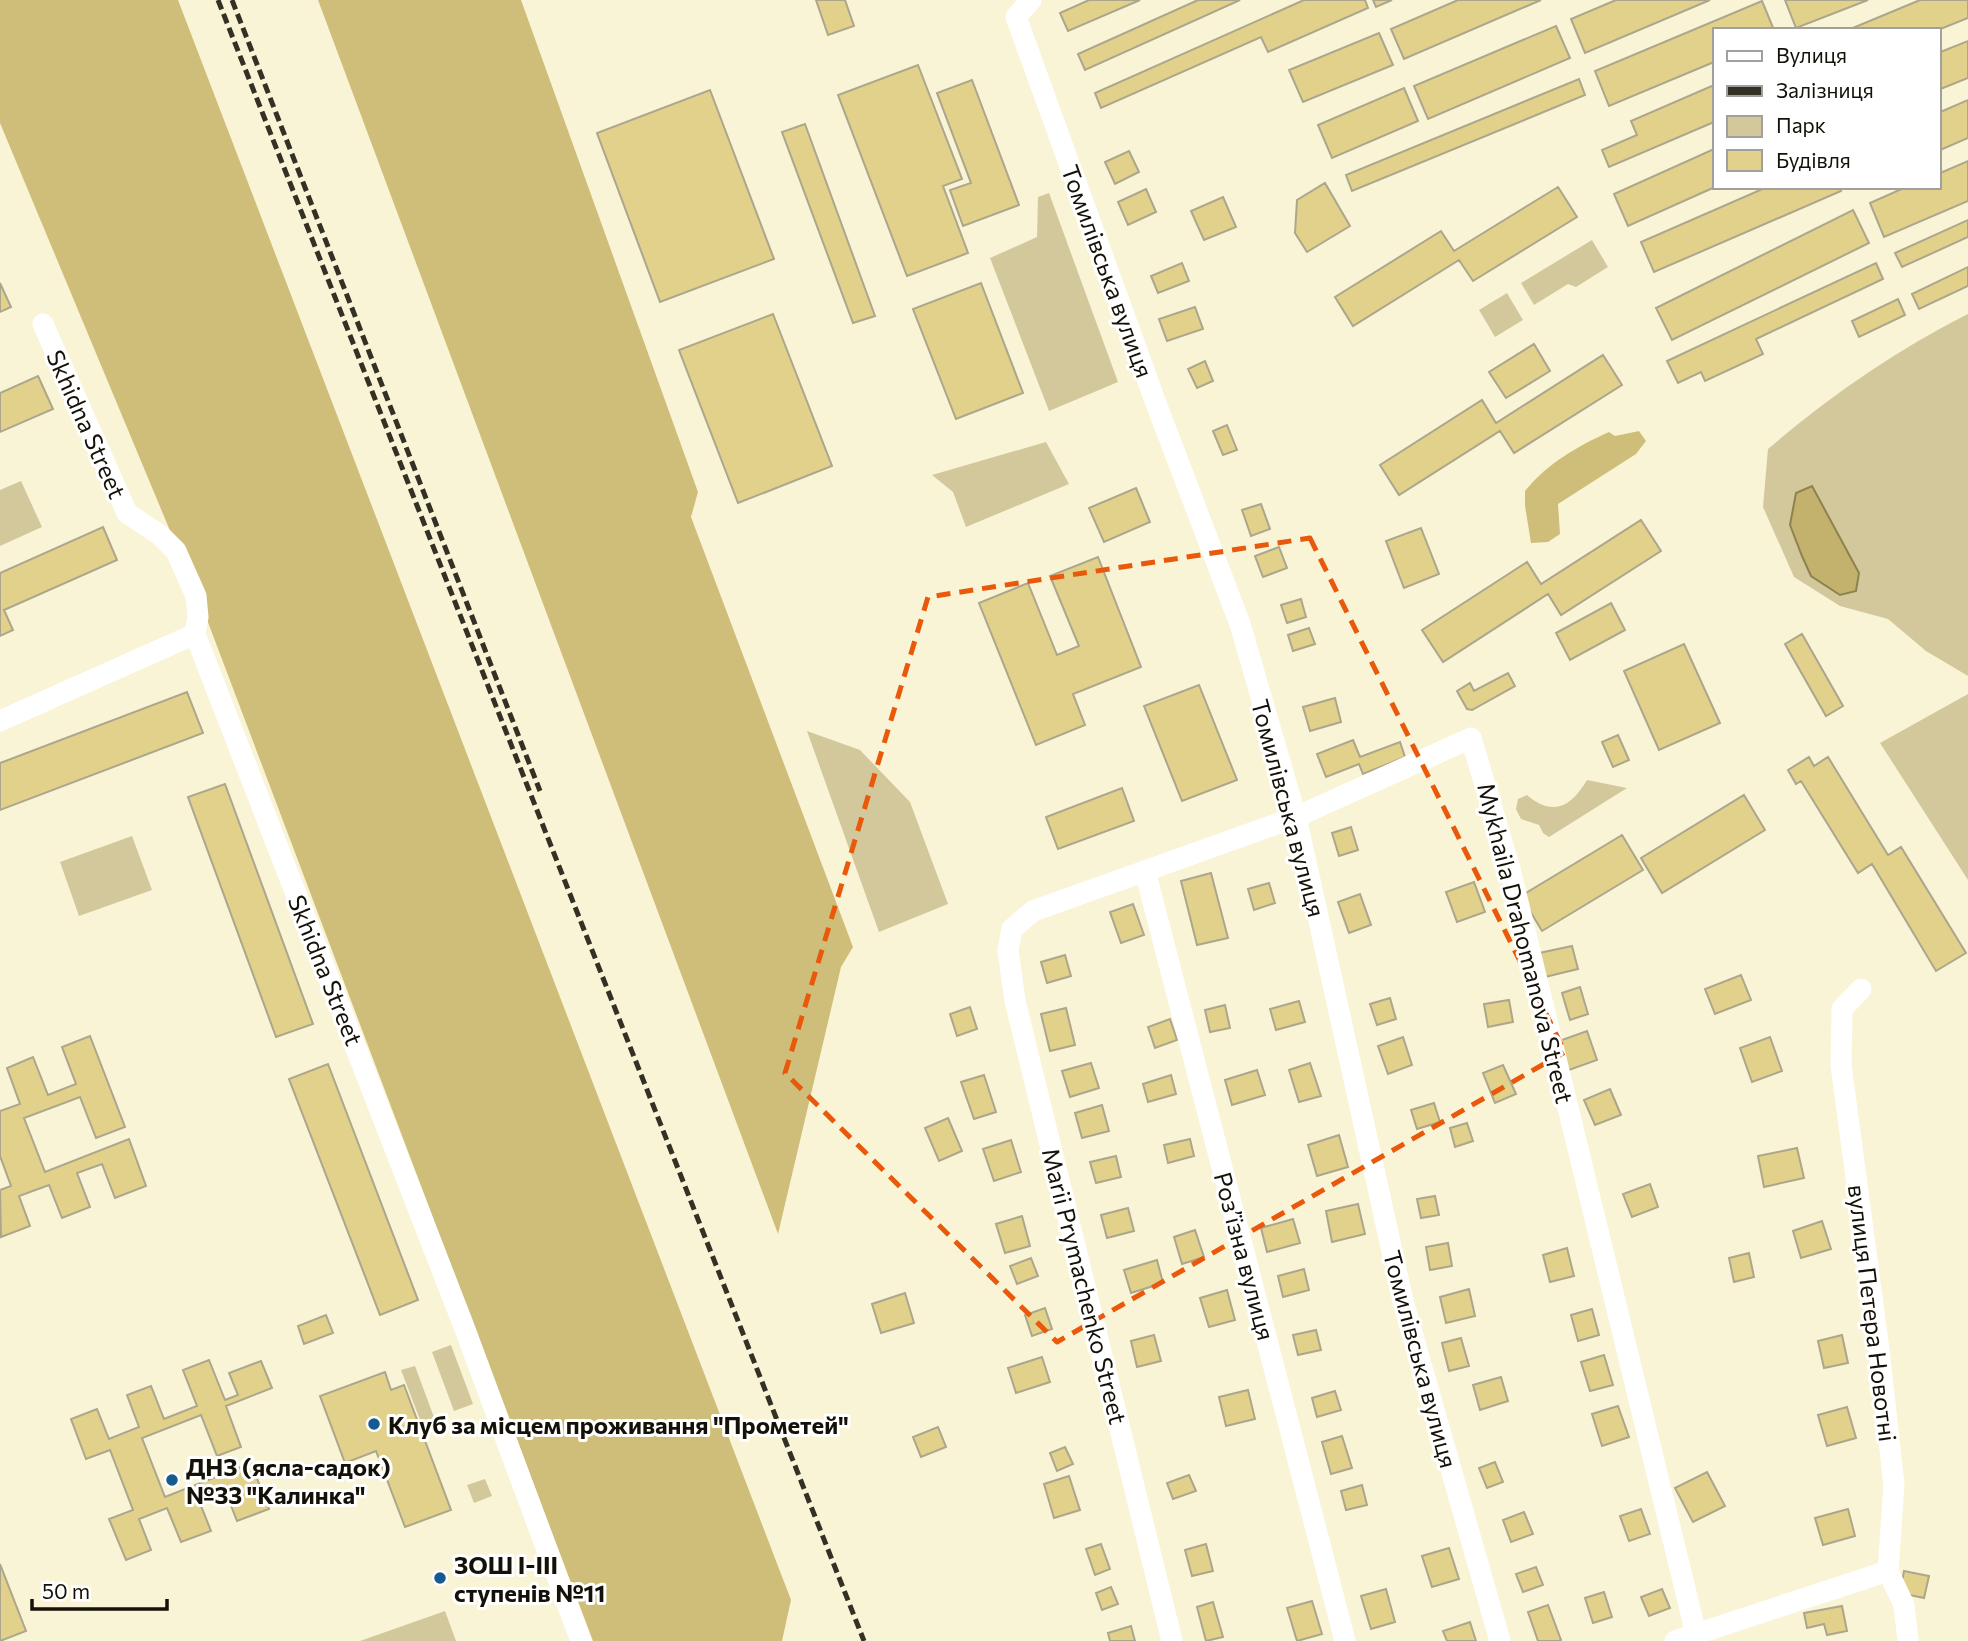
<svg xmlns="http://www.w3.org/2000/svg" width="1968" height="1641" font-family="Commissioner,sans-serif">
<rect width="100%" height="100%" fill="#faf4d7"/>
<path fill="#d2c89c" d="M1049,193l69,189 -69,29 -59,-153 47,-21 1,-40z
M1592,240l16,27 -32,20 -8,-3 -34,21 -13,-22z
M1507,293l16,27 -28,17 -16,-27z
M1968,314v362l-42,-25 -38,-32 -48,-13 -46,-29 -31,-70 5,-58c61,-52 128,-99 200,-135z
M1046,442l23,42 -103,43 -13,-35 -21,-17z
M21,481l21,46 -42,19v-56z
M1968,694v186l-88,-137z
M807,731l53,19 50,52 38,102 -69,28z
M1587,780l40,8 -78,49 -6,-4 -4,-8 -18,-6 -5,-10 2,-10 9,-4c26,22 44,12 60,-15z
M132,836l20,54 -73,26 -19,-54z
M451,1345l22,59 -19,7 -22,-59z
M415,1366l20,54 -13,5 -21,-55z
M485,1479l7,17 -18,7 -7,-18z
M445,1611l11,30h-96z"/>
<path fill="#cfbe79" d="M0,0h178l613,1600 -9,41h-189l-387,-1024 -206,-494z
M318,0h203l177,492 -7,25 162,430 -12,20 -63,267z
M1639,431l7,10 -10,13 -78,50 2,30 -12,8 -17,1 -6,-37v-15c23,-28 51,-44 84,-59l6,4z"/>
<path fill="#c2b26e" stroke="#8e824f" stroke-width="2" d="M1812,486l47,87 -3,18 -16,4 -29,-19 -9,-20 -12,-31 6,-32z"/>
<path fill="#e1d18b" stroke="#aca68c" stroke-width="2" d="M816,0h29l9,26 -26,9z
M1089,0h51l-72,31 -8,-18z
M1198,0h42l-155,70 -7,-16z
M1304,0h61l3,8 -100,44 -7,-15 -160,71 -6,-15z
M1373,0h19l-16,7z
M1458,0h83l-137,59 -13,-30z
M1616,0h94l-125,53 -14,-34z
M1785,0h83l-72,28z
M1920,0h48v18l-30,12h-90z
M1762,1l12,29h-60v32l-105,44 -14,-35z
M1556,26l14,32 -142,61 -14,-33z
M1379,33l14,32 -90,37 -14,-32z
M1968,41v37l-30,12v-37z
M918,65l44,114 -19,7 25,67 -61,23 -69,-181z
M1579,79l6,16 -233,96 -6,-16z
M972,80l47,125 -56,21 -13,-36 21,-7 -34,-90z
M1714,85v37l-105,45 -7,-17 35,-15 -6,-14z
M1404,88l14,33 -86,37 -14,-33z
M710,90l64,169 -114,43 -63,-169z
M1968,100v38l-30,13v-38z
M805,124l70,192 -22,7 -71,-191z
M1714,149l1,38 -87,39 -14,-32z
M1129,151l10,21 -24,12 -10,-22z
M1968,161v40l-84,36 -14,-34 36,-16h32v-13z
M1325,183l25,43 -43,26 -12,-19 2,-33z
M1558,187l19,30 -104,64 -14,-21 -106,66 -18,-29 106,-66 13,20z
M1767,187h72l2,4 -187,81 -13,-30z
M1146,189l10,23 -28,13 -10,-23z
M1223,197l13,30 -32,13 -13,-29z
M1853,210l16,33 -197,97 -16,-32z
M1968,220v17l-66,30 -7,-14z
M1182,263l7,18 -31,12 -7,-17z
M1876,263l7,16 -127,60 7,15 -58,27 -4,-9 -23,11 -11,-22z
M1968,267v19l-49,23 -7,-15z
M0,283l11,24 -11,5z
M981,283l42,110 -67,26 -43,-110z
M1898,299l7,16 -46,22 -7,-16z
M1195,307l8,22 -36,12 -8,-22z
M773,314l59,152 -94,37 -59,-153z
M1534,344l16,27 -44,27 -17,-26z
M1603,355l19,30 -108,68 -14,-22 -101,64 -19,-30 102,-65 14,23z
M1205,361l8,20 -16,7 -9,-19z
M38,376l15,33 -53,23v-39z
M1227,425l10,25 -14,5 -10,-24z
M1136,488l14,34 -46,20 -15,-34z
M1261,504l9,25 -19,7 -9,-26z
M1641,520l20,31 -100,64 -13,-21 -105,68 -21,-32 105,-68 14,22z
M103,527l14,33 -113,50 9,20 -13,6v-63z
M1421,528l18,46 -35,14 -18,-47z
M1279,547l8,21 -24,9 -8,-21z
M1098,557l43,110 -68,27 12,31 -49,20 -57,-142 49,-20 29,72 22,-9 -29,-70z
M1301,599l5,18 -19,6 -6,-18z
M1611,603l14,27 -55,30 -14,-27z
M1309,628l6,16 -22,7 -5,-16z
M1802,634l41,72 -17,10 -41,-72z
M1684,644l36,79 -61,27 -35,-79z
M1508,673l7,13 -43,24 -5,-1 -10,-18 13,-8 4,8z
M1199,685l38,95 -55,21 -38,-95z
M187,692l16,41 -203,77v-47z
M1335,698l6,24 -31,9 -7,-24z
M1618,735l11,25 -16,7 -11,-25z
M1353,740l7,17 40,-15 5,15 -42,17 -4,-10 -33,13 -9,-23z
M1809,757l5,9 14,-9 60,98 13,-8 65,106 -30,18 -64,-107 -14,9 -57,-92 -5,3 -8,-14z
M225,784l88,240 -37,13 -88,-240z
M1122,788l12,33 -76,28 -12,-32z
M1744,795l21,35 -103,63 -21,-35z
M1351,827l7,23 -19,6 -7,-23z
M1622,835l21,35 -101,61 -21,-35z
M1211,873l17,65 -31,7 -16,-64z
M1474,882l11,30 -28,10 -11,-30z
M1269,883l6,20 -21,7 -6,-21z
M1360,894l11,31 -22,8 -11,-31z
M1133,904l11,31 -23,8 -11,-31z
M1572,946l6,23 -33,8 -6,-24z
M1065,955l6,21 -24,7 -6,-21z
M1741,975l10,25 -36,14 -10,-25z
M1580,987l8,27 -18,6 -8,-27z
M1390,998l6,21 -19,6 -7,-21z
M1509,1000l4,22 -25,5 -4,-23z
M1299,1001l6,21 -29,8 -6,-21z
M1225,1005l5,23 -20,4 -5,-22z
M970,1007l7,22 -20,7 -7,-22z
M1066,1008l9,37 -25,6 -9,-37z
M1170,1019l7,21 -22,8 -7,-21z
M1587,1031l10,29 -28,10 -10,-29z
M90,1036l35,91 -29,11 -16,-41 -56,21 21,54 84,-33 17,47 -31,12 -13,-34 -25,9 13,34 -28,11 -13,-33 -30,11 11,30 -29,11 -1,-47 11,-4 -11,-30v-45l20,-7 -13,-36 26,-11 15,38 28,-11 -14,-37z
M1403,1037l9,28 -24,9 -10,-28z
M1770,1037l12,34 -30,11 -12,-34z
M1091,1063l8,25 -29,9 -8,-26z
M1310,1063l11,33 -22,6 -10,-32z
M328,1064l90,236 -38,15 -91,-236z
M1503,1065l13,29 -21,9 -12,-30z
M1257,1070l8,25 -33,10 -7,-25z
M984,1075l12,37 -22,7 -13,-37z
M1171,1075l5,19 -28,8 -5,-18z
M1610,1089l11,26 -26,10 -11,-25z
M1434,1103l6,19 -23,7 -6,-19z
M1102,1105l7,26 -27,7 -7,-25z
M948,1118l14,33 -23,10 -14,-33z
M1467,1123l6,18 -18,6 -5,-19z
M1339,1135l9,32 -31,9 -9,-31z
M1190,1139l4,17 -26,7 -4,-18z
M1011,1140l10,32 -27,9 -11,-32z
M1797,1148l7,30 -40,9 -6,-31z
M1116,1156l5,21 -25,6 -6,-21z
M1650,1184l8,23 -26,10 -9,-23z
M1435,1196l4,19 -18,3 -4,-19z
M1358,1204l7,30 -33,8 -6,-31z
M1128,1208l6,23 -27,7 -6,-23z
M1022,1216l8,30 -25,7 -9,-29z
M1293,1219l7,24 -33,9 -6,-24z
M1822,1221l9,28 -30,9 -8,-27z
M1195,1230l9,27 -22,7 -8,-27z
M1448,1243l4,23 -22,4 -4,-23z
M1567,1248l7,28 -24,6 -7,-27z
M1749,1253l5,24 -20,5 -5,-24z
M1031,1258l7,18 -21,8 -7,-18z
M1157,1260l6,23 -32,10 -7,-23z
M1304,1269l5,21 -26,7 -5,-21z
M1469,1289l6,27 -29,7 -6,-26z
M1227,1290l8,30 -26,7 -9,-29z
M905,1293l9,30 -33,10 -9,-29z
M1045,1308l7,21 -20,7 -7,-21z
M1592,1309l7,26 -21,6 -7,-26z
M326,1315l7,18 -29,11 -6,-18z
M1316,1330l5,20 -23,5 -5,-20z
M1154,1335l7,26 -24,6 -6,-26z
M1842,1335l6,28 -24,5 -6,-27z
M1461,1338l8,28 -20,5 -7,-28z
M1604,1355l9,30 -23,6 -9,-29z
M1042,1357l8,25 -34,11 -8,-25z
M209,1360l16,40 13,-5 -9,-22 32,-12 11,27 -46,18 15,41 -24,9 -16,-41 -59,23 23,59 86,-34 18,46 -32,12 -13,-33 -26,10 13,33 -30,11 -14,-34 -28,11 12,31 -25,10 -17,-41 24,-9 -23,-60 -24,9 -15,-40 26,-10 12,30 30,-12 -12,-32 24,-9 13,33 33,-13 -14,-36z
M385,1372l6,18 13,-5 47,125 -46,17 -29,-76 -31,12 -25,-67z
M1501,1377l7,24 -28,9 -7,-25z
M1248,1390l7,29 -29,7 -7,-29z
M1335,1391l6,19 -24,7 -5,-19z
M1618,1406l11,31 -27,9 -10,-32z
M1847,1407l9,31 -29,8 -9,-31z
M938,1427l8,20 -25,10 -8,-20z
M1342,1436l10,32 -21,6 -9,-32z
M1065,1447l8,17 -16,7 -7,-18z
M1495,1462l8,20 -16,6 -8,-20z
M1707,1472l18,34 -32,16 -18,-34z
M1189,1475l7,16 -23,8 -6,-16z
M1069,1476l11,34 -26,8 -10,-34z
M1362,1485l5,20 -21,5 -5,-19z
M1641,1509l9,25 -21,7 -9,-25z
M1848,1509l7,27 -32,9 -8,-27z
M1524,1512l9,22 -22,8 -8,-22z
M1101,1544l9,25 -15,6 -9,-26z
M1206,1544l7,27 -21,5 -7,-26z
M1449,1548l10,31 -27,8 -10,-31z
M0,1564l26,67 -26,10z
M1536,1567l7,18 -20,7 -7,-18z
M1904,1571l25,5 -5,22 -24,-5z
M1111,1587l7,17 -16,6 -6,-17z
M1386,1589l9,33 -24,7 -10,-33z
M1662,1589l8,19 -21,8 -8,-19z
M1604,1592l8,25 -19,6 -8,-25z
M1312,1601l10,33 -25,7 -10,-33z
M1213,1602l10,35 -17,4 -9,-34z
M1548,1605l13,35 -2,1h-21l-10,-29z
M1842,1606l5,25 -20,4 -3,-11 -17,4 -3,-15z
M1470,1622l6,19h-29l-4,-10z
M1131,1626l4,15h-25l-2,-8z"/>
<g fill="none" stroke-linecap="round" stroke-linejoin="round">
<path stroke="#fff" stroke-width="21" d="M1031,0l-15,17 141,389 83,218 56,193 107,484 97,340
M43,324l84,189 33,22 16,16 20,45 2,21 -3,17 268,690 118,317
M0,721l195,-87
M1145,871l200,770
M1861,989l-19,20 -1,56 38,285 15,135 -6,86 16,34 4,36
M1172,1641l-157,-640 -7,-51 4,-21 21,-18 263,-94 175,-79 39,131 186,765
M1675,1641l213,-70"/>
<path stroke="#333124" stroke-width="5" stroke-dasharray="10 5" stroke-linecap="butt" d="M218,0l646,1641
M232,0l308,791"/>
</g>
<path fill="none" stroke="#e8590c" stroke-width="5" stroke-dasharray="14 9" stroke-linejoin="round" d="M1310,538l255,514 -508,290 -272,-269 143,-476z"/>
<g fill="#155b8f" stroke="#fff" stroke-width="2.5">
<circle cx="374" cy="1424" r="7"/>
<circle cx="172" cy="1480" r="7"/>
<circle cx="440" cy="1578" r="7"/>
</g>
<g text-anchor="middle" dominant-baseline="central" stroke-width="6" stroke-linejoin="round" paint-order="stroke">
<g font-size="24" fill="#141208" stroke="#fff">
<text transform="translate(1108 271) rotate(70)">Томилівська вулиця</text>
<text transform="translate(87 424) rotate(66)">Skhidna Street</text>
<text transform="translate(1289 808) rotate(75)">Томилівська вулиця</text>
<text transform="translate(1526 943) rotate(76)">Mykhaila Drahomanova Street</text>
<text transform="translate(326 970) rotate(68)">Skhidna Street</text>
<text transform="translate(1245 1256) rotate(75)">Розʼїзна вулиця</text>
<text transform="translate(1085 1286) rotate(76)">Marii Prymachenko Street</text>
<text transform="translate(1873 1313) rotate(83)">вулиця Петера Новотні</text>
<text transform="translate(1421 1359) rotate(75)">Томилівська вулиця</text>
</g>
<g font-size="24" font-weight="bold" fill="#141208" stroke="#fff" text-anchor="start">
<text x="388" y="1424">Клуб за місцем проживання "Прометей"</text>
<text x="186" y="1466">ДНЗ (ясла-садок)<tspan x="186" dy="28">№33 "Калинка"</tspan></text>
<text x="454" y="1564">ЗОШ І-ІІІ<tspan x="454" dy="28">ступенів №11</tspan></text>
</g>
</g>
<rect x="1713" y="28" width="228" height="161" fill="#ffffff" stroke="#a1a09c" stroke-width="2"/>
<rect x="1727" y="51" width="35" height="10" fill="#ffffff" stroke="#a1a09c" stroke-width="2"/>
<text x="1776" y="63" font-size="21" fill="#141208">Вулиця</text>
<rect x="1727" y="86" width="35" height="10" fill="#333124" stroke="#a1a09c" stroke-width="2"/>
<text x="1776" y="98" font-size="21" fill="#141208">Залізниця</text>
<rect x="1727" y="116" width="35" height="21" fill="#d2c89c" stroke="#a1a09c" stroke-width="2"/>
<text x="1776" y="133" font-size="21" fill="#141208">Парк</text>
<rect x="1727" y="150" width="35" height="21" fill="#e1d18b" stroke="#a1a09c" stroke-width="2"/>
<text x="1776" y="168" font-size="21" fill="#141208">Будівля</text>
<path d="M32 1599v10h135v-10" fill="none" stroke="#141208" stroke-width="3.5"/>
<text x="42" y="1599" font-size="21" fill="#141208" stroke="#ffffff" stroke-width="5" paint-order="stroke">50 m</text>
</svg>
